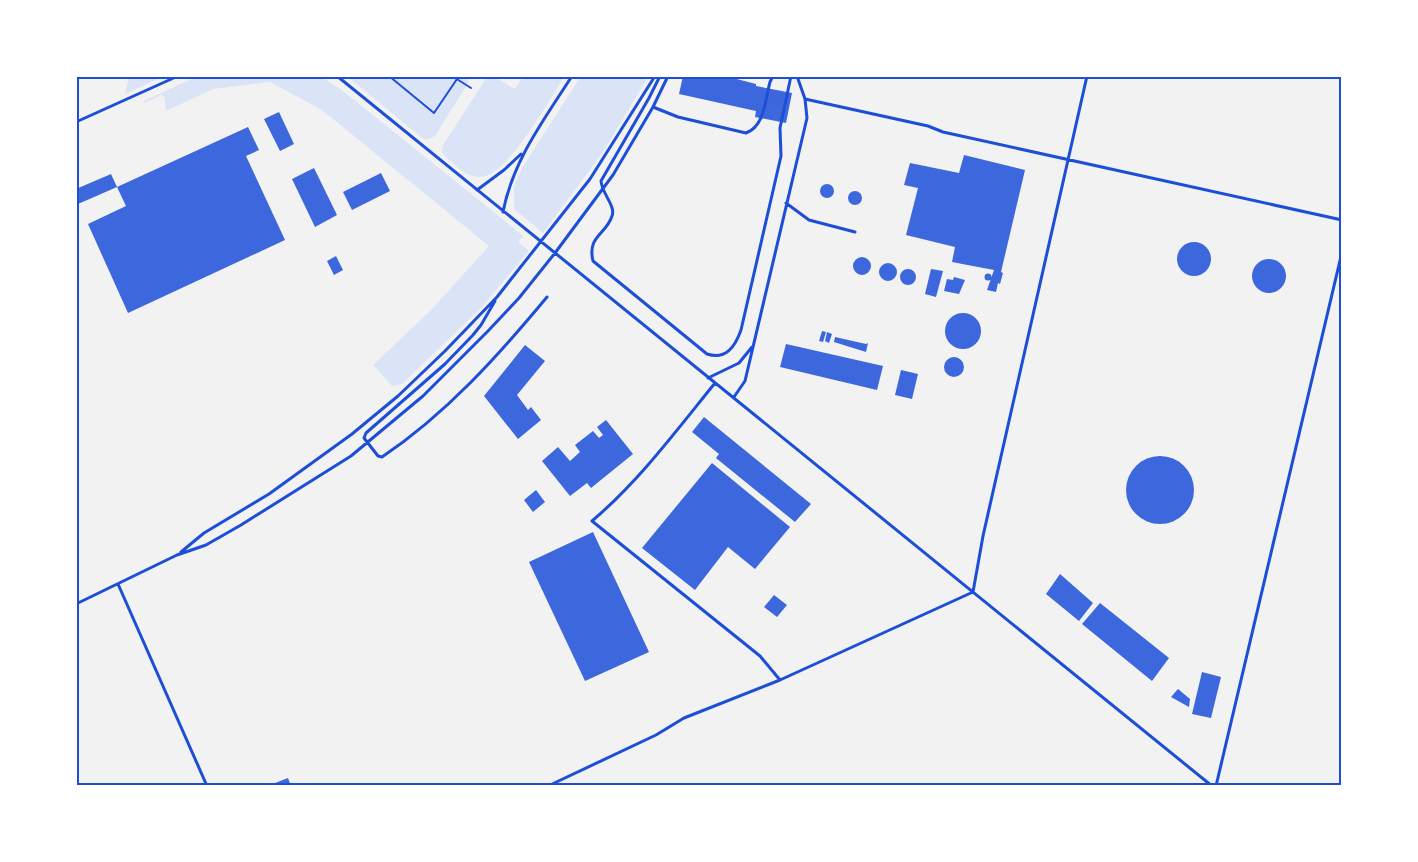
<svg xmlns="http://www.w3.org/2000/svg" width="1418" height="862" font-family="Roboto,sans-serif">
<rect width="100%" height="100%" fill="#f2f2f2"/>
<path fill="#dbe4f7" d="M198,76l124,1 21,14 162,130 18,15 -5,6 11,9 -49,58 -78,75 -10,2 -19,-21 58,-55 58,-64 -167,-136 -52,-28 -57,7 -47,22 -2,-15 -3,-1 -16,8 -1,-2z
M468,76v7l-33,53 -8,4 -5,-2 -74,-61z
M581,76l67,1 -45,75 -60,81 -29,-24v-23l8,-18z
M129,77v-1l33,1 -37,17z
M487,77h8l20,12 8,-12h41c-14,22 -58,102 -85,100 -14,0 -25,-13 -35,-22l-2,-3 1,-7z"/>
<path fill="#3d67dc" d="M683,76h42l31,8v2l36,7 -6,30 -31,-6 1,-6 -77,-17z
M279,112l15,32 -14,7 -16,-32z
M248,127l11,23 -13,6 39,84 -157,73 -40,-89 38,-18 -9,-19z
M964,155l61,15 -24,102 2,1 -3,11 -2,-1 -2,9 -9,-2 7,-20 -42,-8 3,-15 -49,-12 12,-47 -14,-3 6,-22 49,10z
M314,168l23,47 -22,12 -23,-48z
M381,173l9,18 -38,19 -9,-18z
M111,174l6,13 -39,17 -2,-15z
M820 191a7 7 0 1 1 14 0a7 7 0 1 1-14 0Z
M848 198a7 7 0 1 1 14 0a7 7 0 1 1-14 0Z
M1177 259a17 17 0 1 1 34 0a17 17 0 1 1-34 0Z
M336,256l7,14 -9,5 -7,-14z
M853 266a9 9 0 1 1 18 0a9 9 0 1 1-18 0Z
M1252 276a17 17 0 1 1 34 0a17 17 0 1 1-34 0Z
M879 272a9 9 0 1 1 18 0a9 9 0 1 1-18 0Z
M931,269l12,2 -7,26 -11,-3z
M900 277a8 8 0 1 1 16 0a8 8 0 1 1-16 0Z
M984.5 277a3.5 3.5 0 1 1 7 0a3.5 3.5 0 1 1-7 0Z
M954,277l11,3 -6,14 -15,-3 3,-12 6,1z
M945 331a18 18 0 1 1 36 0a18 18 0 1 1-36 0Z
M822,331l4,1 -3,10 -4,-1z
M827,332l5,2 -3,9 -4,-2z
M835,337l31,7 2,-1 -2,9 -32,-10z
M786,344l97,22 -6,24 -97,-23z
M525,345l20,16 -28,34 11,15 3,-3 10,13 -23,19 -34,-43z
M944 367a10 10 0 1 1 20 0a10 10 0 1 1-20 0Z
M901,370l17,4 -6,25 -17,-4z
M704,417l107,87 -16,18 -79,-64 3,-4 -27,-22z
M606,420l27,34 -42,34 -4,-5 -17,13 -28,-35 16,-14 12,14 10,-9 -5,-7 18,-14 6,7 4,-3 -6,-8z
M1126 490a34 34 0 1 1 68 0a34 34 0 1 1-68 0Z
M712,463l78,64 -35,42 -27,-22 -33,43 -53,-42z
M536,490l9,12 -12,10 -9,-12z
M593,532l56,120 -64,29 -56,-119z
M1060,574l33,29 -14,18 -33,-27z
M774,595l13,10 -10,12 -13,-10z
M1100,603l69,55 -17,23 -70,-57z
M1202,672l19,5 -10,41 -19,-4z
M1178,689l12,10 -1,8 -18,-10z
M288,778l3,8h-21v-1z"/>
<g fill="none" stroke-linecap="round" stroke-linejoin="round">
<path stroke="#1d4ed8" stroke-width="2" d="M389,76l45,37 23,-34
M452,76l19,12"/>
<path stroke="#1d4ed8" stroke-width="3" d="M337,76l875,710
M660,76l-11,22 -48,83c1,13 15,25 11,35 -6,19 -25,20 -19,45l114,93c19,6 28,-7 34,-24l40,-174 -1,-28 11,-52
M805,99l123,27 15,6 399,88
M653,107l25,10 68,16c19,-7 19,-33 24,-51l3,-6
M76,122l102,-46
M477,190l27,-20 17,-16
M786,203l23,17 46,12
M503,212c10,-52 41,-92 69,-136
M495,301l-14,24 -8,10 -28,29 -79,69 -2,5 14,18 4,1c64,-43 116,-101 165,-160
M708,378l31,-15 13,-16
M715,383c-39,48 -76,98 -123,138l168,135 20,24
M734,397l11,-16 62,-263 -2,-19 -8,-23
M181,552l23,-19 65,-39 83,-60 46,-38 47,-45 52,-54 93,-118 65,-103
M118,584l89,202
M76,604l101,-49 29,-10 35,-20 110,-69 72,-60 65,-65 31,-33 36,-45 58,-78 40,-68 15,-31
M548,786l108,-51 28,-17 96,-38 193,-88 10,-56 104,-460
M1216,786l126,-534"/>
</g>
<rect width="1418" height="862" fill="none" stroke="#ffffff" stroke-width="156"/>
<rect x="78" y="78" width="1262" height="706" fill="none" stroke="#1d4ed8" stroke-width="2"/>
</svg>
